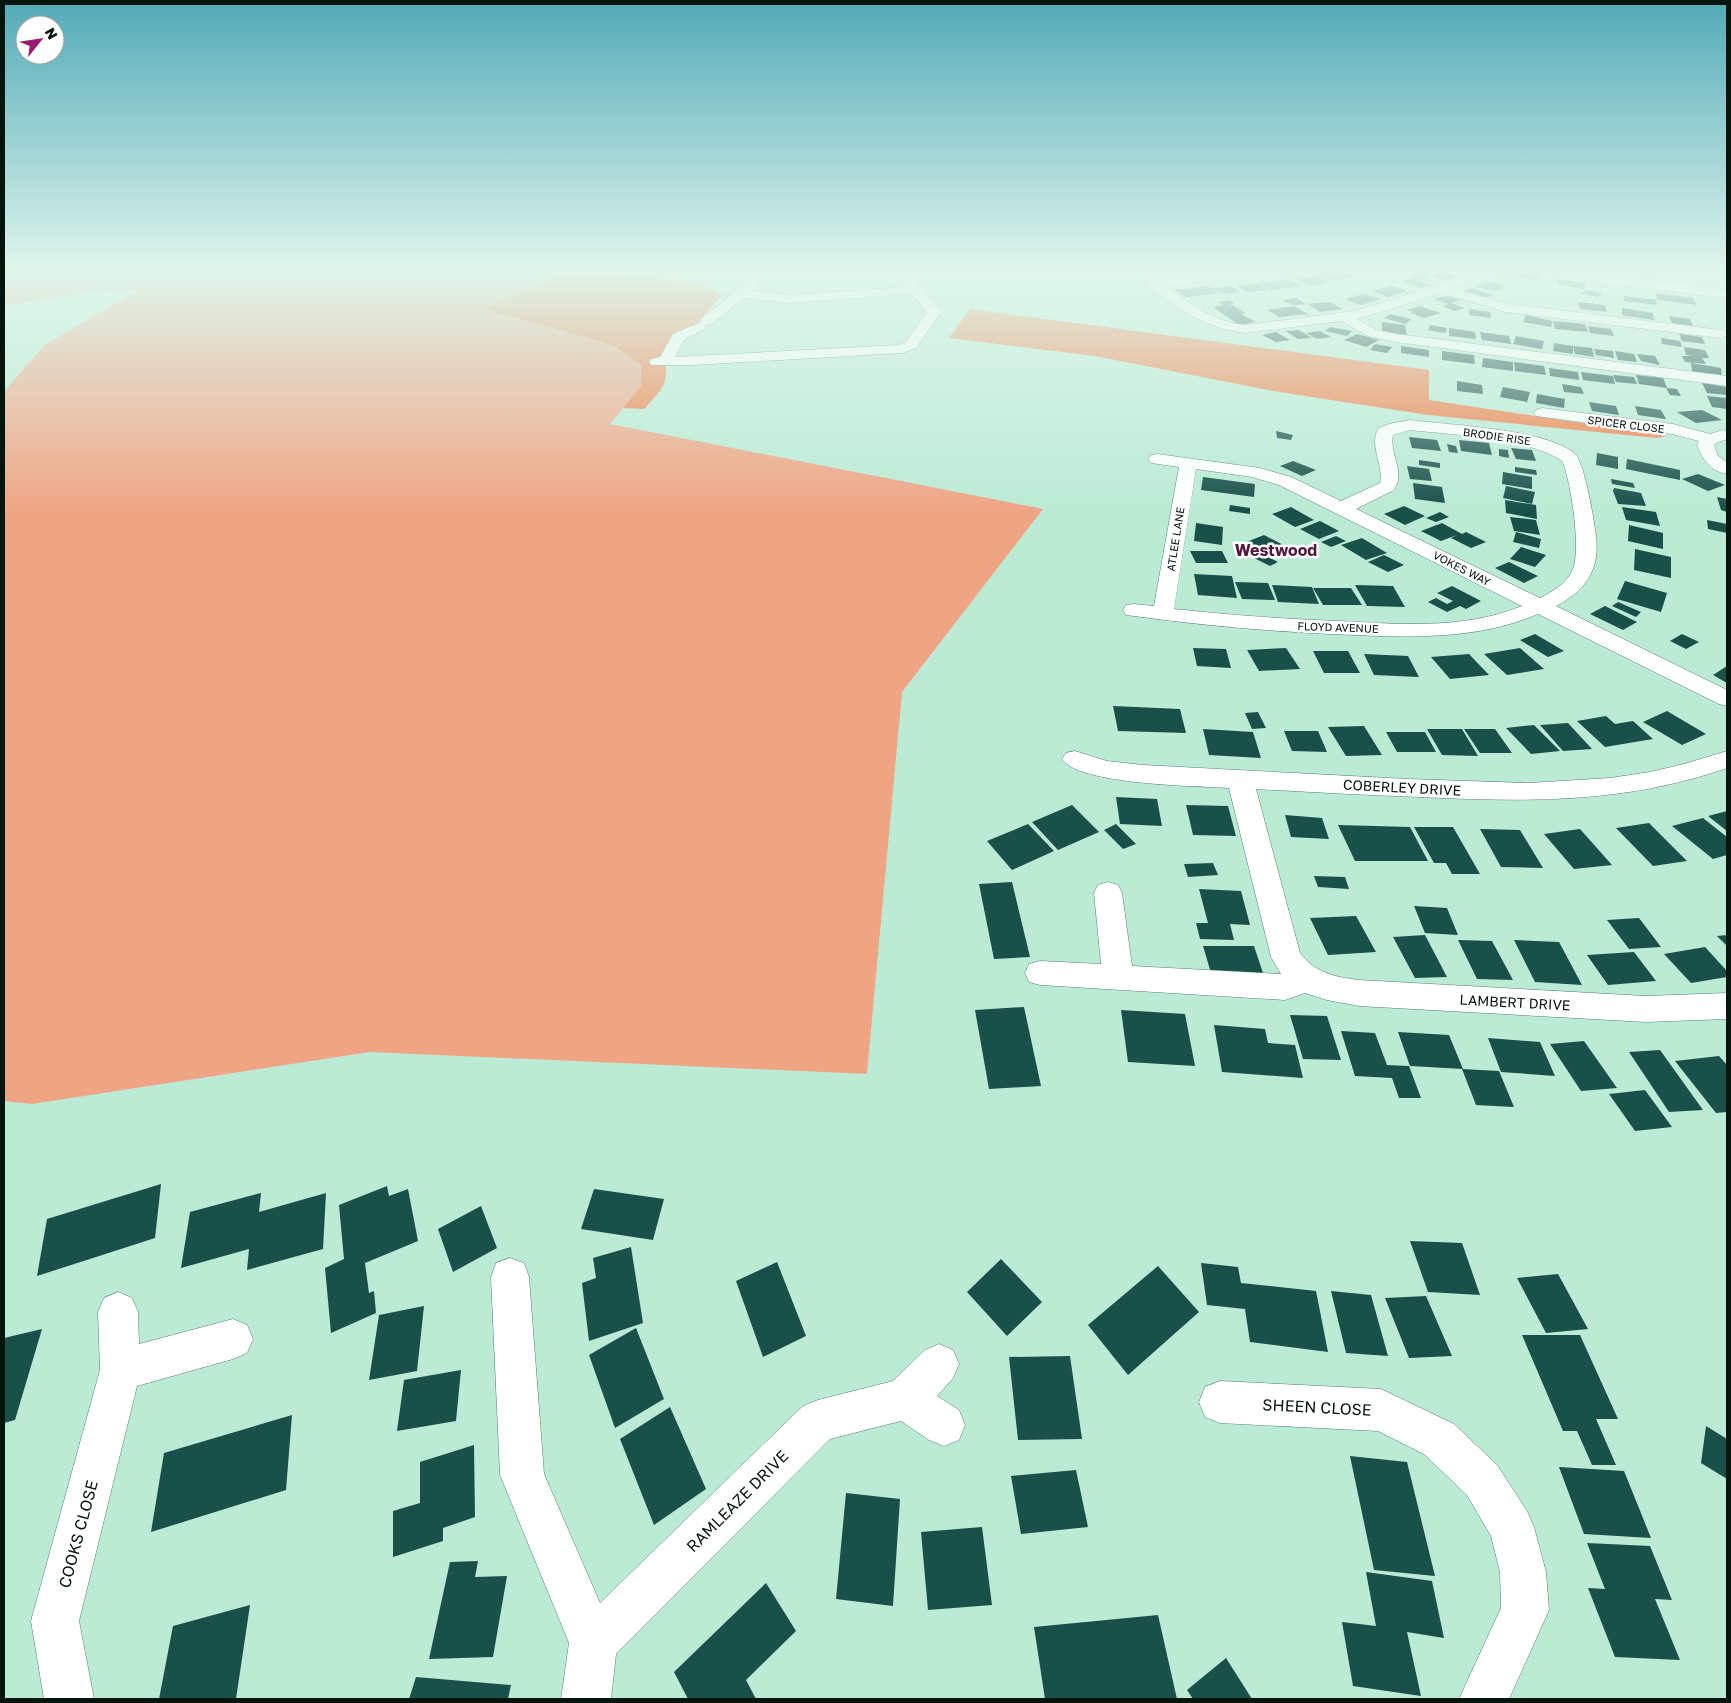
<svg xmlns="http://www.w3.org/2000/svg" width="1731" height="1703" font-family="'Golos Text',sans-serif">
<rect width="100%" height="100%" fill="#bbebd5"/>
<path fill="#efa584" d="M4,272h566l-85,37 128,36 28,20v21l-31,38 433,85 -141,183 -35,382 -497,-22 -338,52 -28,-3v-710l41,-46 91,-54 -32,-1 -100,16z"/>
<path fill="#f07d46" d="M570,272h46l86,13 20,10 -38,44 -20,17c6,29 -2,32 -20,53l-21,-1 18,-22v-21l-28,-20 -129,-36z
M970,309l459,61v30l238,36 -10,2 -229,-23 -155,-24 -178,-35 -146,-18z"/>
<path fill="#19504a" d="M1327,272h14l11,4 -18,5 -16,-6z
M1441,272h1l14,4 -10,5 -14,-4z
M1497,272h25l18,4 -5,5z
M1417,273l13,4 -9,3 -13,-5z
M1315,276l16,6 -19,4 -15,-6z
M1415,278l17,7 -12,3 -18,-7z
M1290,279l12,7 -32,4 -12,-7z
M1559,279l27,5 -2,5 -28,-5z
M1486,281l19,4 -9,6 -19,-4z
M1257,283l11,7 -21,2 -11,-6z
M1208,286l11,7 -33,4 -11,-7z
M1231,286l9,6 -18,2 -9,-6z
M1392,286l15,5 -19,6 -16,-6z
M1473,288l20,7 -9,3 -20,-7z
M1586,290l16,3 -4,4 -16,-3z
M1655,293l38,5 4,7 -39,-5z
M1365,294l16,5 -20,6 -16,-6z
M1447,296l14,4 -10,3 14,5 -10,3 -13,-5 7,-2 -15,-5z
M1624,296l32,4 1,5 -33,-4z
M1296,298l10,6 -13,1 -10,-5z
M1230,300l5,3 -5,1 16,9 -5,1 15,8 -17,3 -26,-18 11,-2 -6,-3z
M1330,302l13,7 -23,3 -13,-8z
M1578,302l27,3 2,7 -27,-3z
M1294,306l14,8 -29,3 -12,-7z
M1420,306l21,7 -17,5 -14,-5 4,-1 -7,-2z
M1622,308l31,5 1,7 -32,-5z
M1469,309l21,3 1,6 -22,-3z
M1390,314l21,5 -5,5 -22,-6z
M1526,315l26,6 -1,6 -28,-5z
M1669,316l21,3 3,7 -21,-3z
M1553,321l32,3 3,8 -33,-3z
M1382,322l23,3 2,10 -25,-3z
M1430,325l17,3 -2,5 -17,-3z
M1588,326l23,3 3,7 -24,-3z
M1330,327l22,4 -5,5 -22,-5z
M1449,328l26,4 1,7 -27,-3z
M1299,330l13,8 -14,1 -13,-8z
M1320,331l11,6 -14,2 -11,-6z
M1276,332l14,8 -14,2 -14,-7z
M1480,332l29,4 2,8 -29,-4z
M1357,334l22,6 -13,7 -22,-7z
M1679,334l23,3 3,7 -23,-3z
M1516,336l28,5 -2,8 -29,-5z
M1661,338l19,3 2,6 -20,-3z
M1554,343l19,3v8l-20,-3z
M1375,344l17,3 -5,6 -17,-3z
M1401,346l28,4v7l-28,-4z
M1573,346l19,2 2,9 -19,-3z
M1684,347l21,3 4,8h-7l4,6 -21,-2 -3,-6h10l-6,-1z
M1594,349l19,2 1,7 -18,-3z
M1442,351l32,4 1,9 -33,-4z
M1615,351l19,3 3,8 -19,-2z
M1637,354l18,2 5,9 -19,-4z
M1483,358l30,4v9l-31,-4z
M1514,362l30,4 2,9 -31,-4z
M1691,363l30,5 1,9 -30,-5z
M1549,368l29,4 1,8 -29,-4z
M1581,372l32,4 2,8 -32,-4z
M1613,375l21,2 3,7 -21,-2z
M1636,375l27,3 4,10 -28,-4z
M1457,381l25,4 1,9 -26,-3z
M1702,383l25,4v8l-20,-2z
M1562,384l19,3 3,7 -20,-2z
M1503,387l27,5 -3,10 -27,-5z
M1666,388l11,1 4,7 -11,-1z
M1537,394l28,5 -1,9 -28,-5z
M1707,396l20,2v11l-15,-2z
M1589,402l27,4 3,9 -27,-4z
M1635,406l26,4 5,9 -28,-4z
M1702,410l20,10 -26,3 -19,-11z
M1276,431l17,4 -2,5 -14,-2z
M1409,437l28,3 4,11 -29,-3z
M1459,440l30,3 3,12 -31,-4z
M1447,444l9,2 2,7 -9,-1z
M1511,448l21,2 4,11 -20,-2z
M1499,449l9,1 1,8 -10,-2z
M1597,453l21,4v12l-22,-4z
M1627,459l53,11v10l-54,-11z
M1419,460l21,3v5l-21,-3z
M1293,461l23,9 -14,6 -22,-10z
M1407,466l22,3 3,12 -22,-2z
M1515,467l21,3 1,5 -22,-3z
M1503,472l29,5v12l-30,-5z
M1698,474l27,11 -17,6 -26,-12z
M1203,477l52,7 -1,13 -53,-7z
M1611,479l22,4 2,5 -23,-4z
M1413,483l29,4 3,16 -30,-4z
M1506,486l29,6 -3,12 -29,-6z
M1614,488l27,5 5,13 -28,-2 -5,-13z
M1717,497l10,2v13l-6,-2z
M1505,500l31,5 1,14 -31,-6z
M1230,505l20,3v6l-21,-3z
M1404,506l21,10 -20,9 -21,-11z
M1291,507l23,13 -19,7 -23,-13z
M1622,507l34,5 4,14 -34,-6z
M1440,512l9,5 -13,5 -10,-4z
M1510,517l26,3 4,15 -26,-4z
M1707,520l20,4v9l-19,-4z
M1320,521l19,10 -20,8 -19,-10z
M1196,523l27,4 -1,18 -28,-4z
M1442,523l20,11 4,-2 20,10 -15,6 -20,-10 6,-3 -16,6 -20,-10z
M1629,525l34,8v16l-35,-8z
M1516,532l25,7 -2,9 -26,-6z
M1264,535l25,13 -21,9 10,5 -8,4 -18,-9 8,-5 -16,-9z
M1336,536l10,5 -15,6 -10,-5z
M1362,538l25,15 -21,7 -25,-15z
M1521,547l25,8 -11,12 -25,-8z
M1635,549l36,8v21l-37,-8z
M1190,551h32l6,12h-32z
M1384,555l20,10 -16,7 -20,-10z
M1509,562l29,14 -14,7 -29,-15z
M1194,574l38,2 5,22 -39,-3z
M1625,581l42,12 -6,19 -44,-13z
M1235,582l33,1 7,17 -33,-1z
M1272,585l40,2 7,17 -41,-2z
M1355,585l38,1 12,21 -38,-1z
M1452,586l29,15 -15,8 -6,-3 -13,6 -19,-10 8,-4 11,6 6,-3 -16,-8z
M1313,588h38l11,17h-39z
M1618,602l23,10 -5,5 -24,-11z
M1605,606l32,16 -14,8 -33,-16z
M1535,634l29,17 -16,6 -28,-17z
M1682,634l17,8 -13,7 -16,-8z
M1193,648l33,1 5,19 -34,-2z
M1286,648l14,21 -41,2 -12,-21z
M1520,648l24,21 -37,6 -23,-21z
M1313,651h35l12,22h-36z
M1364,654l44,2 11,21 -45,-2z
M1469,654l20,21 -39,4 -19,-22z
M1727,666v17l-14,-8z
M1113,706l67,3 6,24 -68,-2z
M1667,711l39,23 -24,11 -39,-23z
M1258,712l8,16 -14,1 -7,-16z
M1606,716l9,8 18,-3 20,18 -48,8 -28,-26z
M1568,723l24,26 -29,2 -23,-26z
M1534,725l26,26 -29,3 -25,-26z
M1364,726l18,29 -36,1 -18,-29z
M1203,729l50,3 8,26 -52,-3z
M1427,729h35l16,27 -36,-1z
M1464,729h31l17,24h-32z
M1284,731h34l9,21 -35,-1z
M1386,732h39l11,20h-39z
M1116,797l41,2 5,27 -42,-2z
M1072,805l27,27 -41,18 -26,-28z
M1186,805l42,1 8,30 -43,-1z
M1727,811v20l-19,-15z
M1285,815l37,3 7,21 -38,-2z
M1703,818l24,19v18l-14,4 -41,-33z
M1649,823l38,38 -34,5 -37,-38z
M1028,824l26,27 -42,19 -25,-29z
M1116,824l20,20 -13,5 -19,-19z
M1338,825l72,2 18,34h-73z
M1414,827h39l27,47h-28l-6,-11h-12z
M1480,829l40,1 23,38 -42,-1z
M1580,829l32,36 -38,4 -30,-35z
M1213,863l5,12 -30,2 -4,-13z
M1314,876l31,1 4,12 -31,-2z
M1012,882l18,75 -36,2 -15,-75z
M1199,889l42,2 9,34 -20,-1 4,16 -34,-1 -4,-16h12z
M1414,906l33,2 11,27 -33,-2z
M1356,916l20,36 -48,3 -18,-37z
M1639,918l22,29 -32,2 -22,-29z
M1425,935l22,42 -32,1 -22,-41z
M1727,935v11l-10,-10z
M1458,940l34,1 21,39 -36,-1z
M1514,940l45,2 23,43 -47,-3z
M1203,946h51l9,27h-52z
M1705,947l22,24v6l-36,6 -27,-29z
M1634,952l22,29 -48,4 -21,-30z
M1024,1007l17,79 -52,3 -14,-79z
M1121,1010l64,4 10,52 -67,-4z
M1290,1015l37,1 14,44 -38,-1z
M1214,1025l51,4 3,14 27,2 8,33 -81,-6z
M1341,1031l34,2 12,32 22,1 12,32h-22l-7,-20 -37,-2z
M1398,1032l51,3 14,34 -53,-3z
M1488,1038l52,4 15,34 -54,-4z
M1584,1041l33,47 -36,3 -31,-47z
M1660,1050l43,60 -34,2 -40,-60z
M1719,1056l8,9v47l-11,1 -41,-52z
M1462,1069l37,2 15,36 -38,-2z
M1645,1090l27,37 -37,4 -26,-37z
M161,1184l-6,54 -118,38 10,-57z
M387,1186l2,10 19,-7 10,52 -53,22 4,30 5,-2 2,22 -45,20 -6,-65 19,-9 -5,-54z
M594,1189l70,10 -11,41 -72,-11z
M261,1193l-2,19 67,-19 -3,56 -76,21 2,-21 -68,19 9,-56z
M481,1206l16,42 -44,24 -15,-43z
M1410,1241l52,2 18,52 -52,-3z
M631,1247l12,76 -54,18 -7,-58 14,-5 -3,-20z
M1001,1259l41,43 -35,34 -40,-44z
M777,1262l29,74 -43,21 -27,-76z
M1201,1263l37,4 3,16 75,8 12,61 -78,-10 -5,-33 -38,-4z
M1158,1266l41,46 -71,63 -40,-50z
M1558,1274l30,55 -42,4 -29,-55z
M1331,1291l40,4 17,61 -42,-3z
M1426,1296l26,60 -43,2 -24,-60z
M424,1306l-7,65 -48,9 10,-65z
M636,1328l28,71 -49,29 -26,-73z
M42,1329l-27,91 -11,3v-85z
M1522,1335h58l38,84h-22l20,46h-24l-15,-34h-14z
M1070,1356l12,83 -64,1 -9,-83z
M461,1370l-5,51 -59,10 7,-51z
M670,1407l36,82 -52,36 -34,-86z
M292,1415l-6,75 -135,42 13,-79z
M1706,1426l21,13v40l-26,-16z
M474,1445l1,72 -32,11v13l-50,16v-46l27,-8v-41z
M1350,1456l57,6 28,114 -61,-6z
M1559,1467l65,4 27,67 -67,-4z
M1076,1470l12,57 -67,7 -10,-58z
M846,1493l54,6 -7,107 -57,-7z
M982,1527l10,78 -64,5 -7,-78z
M1587,1543l63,3 22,54 -17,-1 25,61 -65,-3 -27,-69 17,1z
M478,1561l-3,16 32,-1 -14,81 -64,2 21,-97z
M1366,1572l66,9 12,57 -37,-6 14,64 -68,-10 -11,-64 34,4z
M766,1583l30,48 -50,49 10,19h-68l-14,-27z
M250,1605l-14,94h-77l14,-73z
M1158,1615l19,84h-132l-11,-72z
M1226,1658l26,41h-59l-6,-9z
M416,1677l95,8 -3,14h-99z"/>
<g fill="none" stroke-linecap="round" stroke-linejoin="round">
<g stroke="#54806d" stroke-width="1">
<path id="minor" d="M754,272h13l-16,19 39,4 116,-8 -12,-15h13l34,40 -25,36 -14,5 -209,12h-42l-2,-3 2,-3 9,-2 13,-23 28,-12 1,-4 34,-27zM912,294l15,18 -21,30 -7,3 -224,12 9,-17 21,-11 1,-4 6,-1 32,-26 46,5z
M1216,272h45l-6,4 -90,10c26,18 49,36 81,39l108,-14 96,-29 17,-10h16l-27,17 51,15 214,26 5,1 1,4 -6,3 -216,-26 -62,-19 -86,26 20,11 19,4 331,42v10l-331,-44 -28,-6 -27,-15 -95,12c-32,-3 -56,-17 -81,-35 -6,-5 -14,-9 -18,-15l6,-4z
M1555,272h33l139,18v8l-97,-11 -69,-11z
M1542,408l131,16 37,10 13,-4 4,1v8l-11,4 -2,2 4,11 9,6v12c-17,-3 -24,-14 -30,-29l2,-4 -27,-7 -136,-18 -2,-3 2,-3z
M1410,420c36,5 142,9 166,35 9,11 18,65 20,81 4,34 -10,54 -40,70l171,84v16l-8,-2 -181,-90c-65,28 -137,23 -207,20 -66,-3 -131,-9 -197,-18l-8,-1 -3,-5 3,-5 8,-1 20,2 25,-139 -28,-4 -3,-4 3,-4 6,-1 103,14 31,9 50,24 39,-18c4,-18 -12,-39 -1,-55l10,-4zM1410,430c43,5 117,7 152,31 9,18 20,93 10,110 -6,13 -20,21 -32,27l-184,-89 38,-19c12,-17 -5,-37 -1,-55zM1196,469l56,8 27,8 243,121c-58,24 -124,18 -184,15 -55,-2 -109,-6 -164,-12z
M1075,751l32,10 36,4 265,14 121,4 81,-5 40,-6 34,-8 43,-13v17c-104,36 -200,34 -308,29 -55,-2 -109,-5 -163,-8l44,164c15,20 35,24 59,27l287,16 81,-3v26l-81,3 -287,-16 -32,-6 -22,-7 -20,7 -245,-15 -11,-3 -4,-9 4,-9 11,-3 61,3 -7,-71 4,-8 10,-3 10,3 4,8 10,73 149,8 -10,-17 -42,-169c-31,-2 -150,-3 -167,-29l4,-6z
M510,1258l14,5 5,14 15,197 56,129 203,-197 15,-6 75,-19 32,-31 14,-6 14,6 6,14 -6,14 -16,18 22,14 6,15 -6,15 -15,6 -15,-6 -28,-19 -71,18 -214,215 -5,45h-50l8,-56 -69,-168 -9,-198 5,-14z
M118,1292l14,6 6,14 1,32 94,-25 14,6 6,14 -6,14 -14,6 -96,27 -58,235 15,78h-50l-13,-78 69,-251 -2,-58 6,-14z
M1220,1381l161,8 73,35 43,41 30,46 7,16 12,45 3,38 -40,89h-50l42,-91 -1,-36 -9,-36 -24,-41 -43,-41 -46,-23 -158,-8 -15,-6 -6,-15 6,-15z"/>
</g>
<use href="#minor" fill="#fff" fill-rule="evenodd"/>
</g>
<linearGradient id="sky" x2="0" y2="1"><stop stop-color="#52aab8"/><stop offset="0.53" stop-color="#e0f6ec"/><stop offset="1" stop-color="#e0f6ec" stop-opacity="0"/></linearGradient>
<rect width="1731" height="511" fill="url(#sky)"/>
<g text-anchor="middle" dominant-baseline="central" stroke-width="5" stroke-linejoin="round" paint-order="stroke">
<g font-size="11" fill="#04150e" stroke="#fff">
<text transform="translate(1626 424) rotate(7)">SPICER CLOSE</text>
<text transform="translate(1497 436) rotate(8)">BRODIE RISE</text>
<text transform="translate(1175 539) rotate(-81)">ATLEE LANE</text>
<text transform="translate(1462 568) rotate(27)">VOKES WAY</text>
<text transform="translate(1338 627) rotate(2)">FLOYD AVENUE</text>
</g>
<g font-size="14" fill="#04150e" stroke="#fff">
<text transform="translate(1402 787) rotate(3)">COBERLEY DRIVE</text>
<text transform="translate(1515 1002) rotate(3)">LAMBERT DRIVE</text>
</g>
<g font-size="16" font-weight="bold" fill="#53183e" stroke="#fff">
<text x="1276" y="550">Westwood</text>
</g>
<g font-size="16" fill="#04150e" stroke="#fff">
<text transform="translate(1317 1407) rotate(3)">SHEEN CLOSE</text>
<text transform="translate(737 1501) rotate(-45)">RAMLEAZE DRIVE</text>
<text transform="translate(78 1534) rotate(-75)">COOKS CLOSE</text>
</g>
</g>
<rect width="1731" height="1703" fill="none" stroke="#04150e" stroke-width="10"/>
<g transform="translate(40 40) rotate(60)"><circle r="24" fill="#ffffff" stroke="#9ba19f"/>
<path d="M0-4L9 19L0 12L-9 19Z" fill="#9a1b71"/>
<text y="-8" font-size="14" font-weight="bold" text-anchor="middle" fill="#04150e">N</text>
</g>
</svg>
